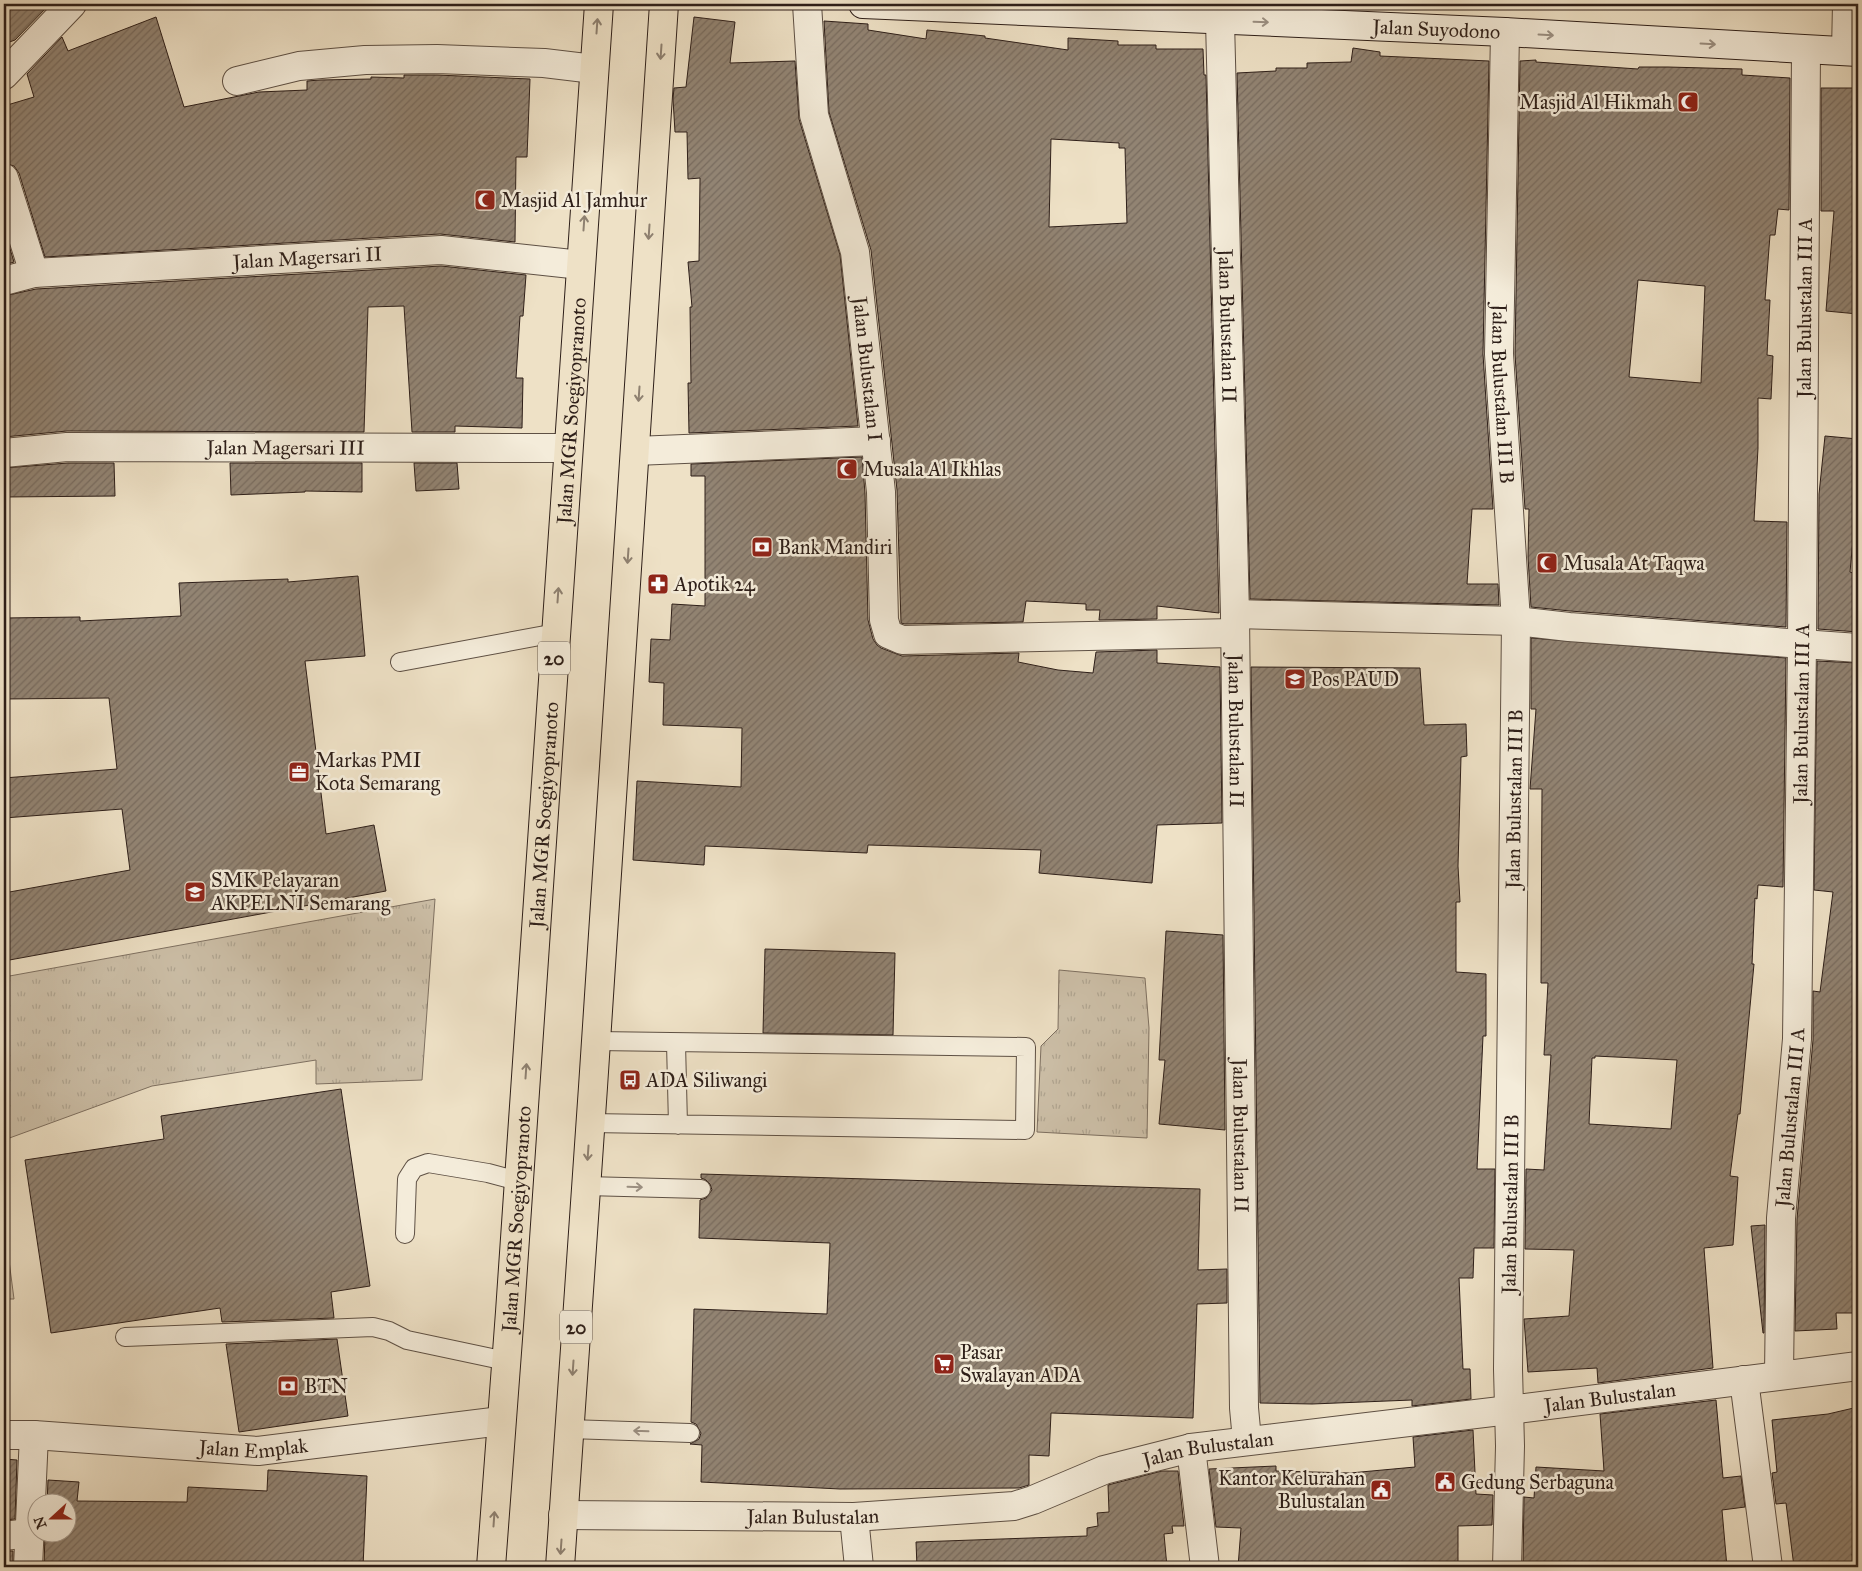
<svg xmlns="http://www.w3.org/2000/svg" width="1862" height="1571" font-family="'IM FELL Great Primer',serif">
<defs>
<pattern id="grass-tufts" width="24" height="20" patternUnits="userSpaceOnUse" patternTransform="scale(1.25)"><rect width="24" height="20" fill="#cdc0a9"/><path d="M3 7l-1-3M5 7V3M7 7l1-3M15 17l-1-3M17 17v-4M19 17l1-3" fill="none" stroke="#b0a591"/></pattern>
<pattern id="building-hatch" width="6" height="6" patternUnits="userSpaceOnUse" patternTransform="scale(1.25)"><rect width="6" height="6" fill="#928473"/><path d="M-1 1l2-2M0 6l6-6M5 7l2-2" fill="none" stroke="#786b5e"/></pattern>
</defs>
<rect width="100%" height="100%" fill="#eee1c6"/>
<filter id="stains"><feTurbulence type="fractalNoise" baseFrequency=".004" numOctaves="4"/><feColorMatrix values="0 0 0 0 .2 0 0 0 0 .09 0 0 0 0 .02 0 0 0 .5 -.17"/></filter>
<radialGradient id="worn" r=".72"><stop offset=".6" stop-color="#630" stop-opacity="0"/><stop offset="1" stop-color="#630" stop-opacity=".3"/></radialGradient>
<path fill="url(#grass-tufts)" stroke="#7e7061" d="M435,899l-13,181 -106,4v-24l-164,26 -148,54v-163z
M1059,970l86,8 4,50 -2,110 -110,-6 4,-86 17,-17z
M4,1222l10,77h-10z"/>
<path fill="url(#building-hatch)" stroke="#2e1f19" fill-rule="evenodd" d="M4,4h46l-35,36 -11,4z
M156,17l28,90 75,-15 48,-2v-9l13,-1 51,-1v-2l33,1v-3h33l93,4 -3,78h-11l-1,85 -75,-8 -395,23 -26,-84 -5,-7 -10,-3v-57l30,-9 -7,-23 35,-37 6,14z
M694,17l41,5 -5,41 65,-2 4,58 41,136 18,171 -169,7 -1,-50h3l-1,-76h2l-4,-45 11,-1 1,-83 -12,1 -1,-47h-12l-2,-33 1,-11 12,-1z
M824,21l44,3v6l58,9 1,-9 58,6v2l83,12v-12l50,3v4h38v4h47l1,26h2l13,538 -62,-7v13l-58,1 1,-10h-14v-6l-60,-3 -3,21 -118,2 -4,-1 -4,-133 -26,-240 -42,-138zM1051,139l68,4v5h6l2,75 -78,4z
M1353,48l27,4v4l109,5 -6,293 10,155h-21l-5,75h31l1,21 -249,-6 -13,-526 39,-2v-3h31v-5l44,-1z
M1536,60v2l102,7 1,-2h29l74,2v6l48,3 -1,132 -11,-1 -3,26h-5l-5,65h5l-3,55 6,1 -2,43 -13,-1v50l-4,73 33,1 -1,105 -216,-16 -39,-4 -3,-50 1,-48h-4l-10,-155 5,-293zM1638,280l67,6 -4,97 -72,-6z
M1821,88h37v226l-32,-3 8,-100h-13z
M4,229l10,33 -10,3z
M441,266l85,9 -3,41h-3l-4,62h7l-1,50 -67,-2v6h-43l-8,-126 -36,1 -4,125 -297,-1 -63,6v-141l32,-7z
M1825,436l33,3v47l-8,86 8,3v57l-40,-3 1,-135z
M862,457l3,36 3,127 5,19 4,6 4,3 21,8 117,-3 -1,9 40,8 35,3 3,-21 61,-2v13l63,4 2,156 -65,2 -5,58 -113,-10 2,-23 -173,-5 -1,8 -162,-7 -1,19 -71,-5 4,-79 104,6 1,-59 -79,-3 1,-42 -15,-1 2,-43 19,1 2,-36 33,2v-130h-14v-12z
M68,463h46l1,33 -111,1v-29z
M230,463h132v29l-57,-1v1l-74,3z
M414,463h43l2,26 -43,2z
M358,576l7,80 -60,5 21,173 48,-9 12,66 -382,70v-68l126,-23 -8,-61 -118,9v-40l113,-9 -8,-71 -105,1v-81l76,-1v4l101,-5 -2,-33 109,-4v3z
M1531,638l255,20 -3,229 -25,-2 -1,14 -2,-1 -3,66h2l-14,150h-2l-8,62 8,1 -5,68 -29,3 9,120 -115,15 -1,-15 -69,4 -4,-53 45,-3 5,-66 -49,-1 1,-80 18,1 7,-115h-7l4,-72h-7l1,-194h-12l6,-80h-5zM1595,1056l82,4 -6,69 -82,-5 3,-66h3z
M1817,661l41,2v650h-22l1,16 -42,2 2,-112 16,-179v-49l7,1 13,-100 -19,-2z
M1251,667l169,1 4,57 42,-1 1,32 -6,1 -3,109 2,36h-4v70l30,2v62h-3l-6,133h18l-1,79h-20l-1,30h-14l4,91h7l1,30 -59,7v-6l-100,4 -52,-1z
M1166,931l57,4 2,195 -66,-6 6,-64h-6z
M765,949l130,4 -2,82 -130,-2z
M341,1089l29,197 -39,6 3,26 -112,4 -2,-14 -169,25 -26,-173 139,-21 -3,-23z
M701,1174l499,15 -2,81 29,-1v34l-30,1 -4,114 -142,-5 -2,43 -20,-1v30l-10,3 -179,1 -139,-7 1,-37 -12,-1 9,-5 2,-6 -5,-9 -5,-2 3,-113 133,5 3,-71 -131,-5 1,-38 6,-2 6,-8 -2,-6 -4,-4 -5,-2z
M1765,1225l-1,108h-1l-12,-107z
M337,1339l11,77 -109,16 -13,-88z
M1716,1400l7,78 18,-2 4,31 -23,3 5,57h-204l1,-70 10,1 2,-31 68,4 -4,-57z
M1858,1407v146l-6,1 2,13h-60l-8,-64 -10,1 -4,-31 5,-1 -5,-52 56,-6z
M1473,1430l3,64 17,1 -1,30 -34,1v41h-220l3,-39 -25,-1 -7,-58 67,-3v5l74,2 65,-6 -2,-30z
M4,1459l13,1 -2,59 -11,1z
M268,1470l99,6 -4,91h-319l1,-33h23v-30h-21l1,-24 31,2 -2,19 110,1 1,-15 79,4z
M1162,1471h16l6,55h-12l1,7 -9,1 3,33h-250l-1,-25 171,-6v-8l11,-2 -1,-13 12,-1 -1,-27z
M4,1551h9v16h-9z"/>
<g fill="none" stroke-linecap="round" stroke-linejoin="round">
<g stroke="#5e5044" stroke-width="20">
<path id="lane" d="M400,662l156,-29
M676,1043l2,82
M590,1123l435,7 1,-83 -430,-6
M586,1186l115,3
M405,1234l2,-55 7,-11 14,-5 60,10 30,8
M125,1337l248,-10 16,4 18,9 99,21
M569,1429l121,4"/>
</g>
<g stroke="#5e5044" stroke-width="30">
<g id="street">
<path id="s1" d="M807,4l7,111 41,137 26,240 3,128 4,14 14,6 332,-7"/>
<path id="s2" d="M1220,21l15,593 9,794 3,32"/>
<path id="s3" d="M1505,32l-6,322 17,267 -8,748 2,77 -3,121"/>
<path d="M1846,51l1,-47"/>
<path d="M4,75l68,-71"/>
<path d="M237,81l62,-15 66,-6 72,-1 107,4 50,6"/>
<path d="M4,178l30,95"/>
<path id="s4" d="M4,281l30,-8 407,-23 140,15"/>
<path d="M635,451l241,-10"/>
<path id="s5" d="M4,453l63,-6 501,1"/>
<path d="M1235,614l281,7 53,6 289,21"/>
<path id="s6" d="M1779,1375l2,-157 16,-179 5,-396 4,-593"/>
<path d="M1744,1380l24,187"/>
<path id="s7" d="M4,1435h30l224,16 243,-30"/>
<path d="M1191,1448l14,119"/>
<path id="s8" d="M563,1515l291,2 160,-11 19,-6 71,-30 87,-22 318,-38 349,-44"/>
<path d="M854,1517l5,50"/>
<path d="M4,1536l25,-3"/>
<path d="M28,1567l6,-132"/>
</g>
</g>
<g stroke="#2e1f19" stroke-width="30">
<g id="secondary">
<path id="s9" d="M863,4l642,28 353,20"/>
</g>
</g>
<g stroke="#2e1f19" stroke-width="30">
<g id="highway">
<path id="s10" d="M491,1567l19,-255 89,-1308"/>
<path d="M560,1567l33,-480 71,-1083"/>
</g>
</g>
<use href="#lane" stroke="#f4ecda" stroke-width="18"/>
<use href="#street" stroke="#f4ecda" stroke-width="28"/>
<use href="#secondary" stroke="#f4ecda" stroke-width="28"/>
<use href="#highway" stroke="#eee1c6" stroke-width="28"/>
</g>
<defs><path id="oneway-shaft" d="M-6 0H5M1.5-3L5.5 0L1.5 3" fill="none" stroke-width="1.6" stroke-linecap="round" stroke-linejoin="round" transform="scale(1.25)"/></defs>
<g stroke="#9b9083">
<use href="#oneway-shaft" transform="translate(1261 22) rotate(2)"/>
<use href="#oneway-shaft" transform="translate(1546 35) rotate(3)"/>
<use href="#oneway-shaft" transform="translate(1708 44) rotate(3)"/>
<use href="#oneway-shaft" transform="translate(635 1187) rotate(2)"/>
<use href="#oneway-shaft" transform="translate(641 1431) rotate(-178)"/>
</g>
<g stroke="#8e8070">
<use href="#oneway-shaft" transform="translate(597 26) rotate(-86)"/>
<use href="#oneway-shaft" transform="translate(661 52) rotate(94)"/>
<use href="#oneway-shaft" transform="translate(584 223) rotate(-86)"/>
<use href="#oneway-shaft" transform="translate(649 232) rotate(94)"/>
<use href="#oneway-shaft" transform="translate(639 394) rotate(94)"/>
<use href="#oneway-shaft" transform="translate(628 556) rotate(94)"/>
<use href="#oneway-shaft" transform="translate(558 595) rotate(-86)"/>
<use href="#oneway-shaft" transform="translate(526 1071) rotate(-86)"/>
<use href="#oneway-shaft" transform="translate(588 1153) rotate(94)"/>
<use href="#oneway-shaft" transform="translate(573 1368) rotate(94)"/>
<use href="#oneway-shaft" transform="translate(494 1519) rotate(-86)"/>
<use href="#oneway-shaft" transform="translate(561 1547) rotate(94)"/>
</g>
<defs>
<g id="mosque-square" transform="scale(1.125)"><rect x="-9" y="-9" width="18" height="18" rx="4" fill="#8f2418" stroke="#f4ecda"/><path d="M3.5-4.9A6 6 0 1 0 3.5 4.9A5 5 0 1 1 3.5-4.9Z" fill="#fff"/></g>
<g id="bank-square" transform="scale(1.125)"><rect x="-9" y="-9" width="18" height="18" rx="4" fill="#8f2418" stroke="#f4ecda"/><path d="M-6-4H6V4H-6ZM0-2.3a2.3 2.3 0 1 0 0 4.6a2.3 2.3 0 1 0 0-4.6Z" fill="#fff"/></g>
<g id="pharmacy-square" transform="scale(1.125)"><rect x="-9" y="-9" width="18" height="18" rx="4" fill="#8f2418" stroke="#f4ecda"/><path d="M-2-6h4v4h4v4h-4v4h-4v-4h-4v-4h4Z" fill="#fff"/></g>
<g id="school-square" transform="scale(1.125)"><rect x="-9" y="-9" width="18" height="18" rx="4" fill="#8f2418" stroke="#f4ecda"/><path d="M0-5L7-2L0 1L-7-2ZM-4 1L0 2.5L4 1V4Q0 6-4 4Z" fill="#fff"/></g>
<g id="office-square" transform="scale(1.125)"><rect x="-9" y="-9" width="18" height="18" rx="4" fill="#8f2418" stroke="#f4ecda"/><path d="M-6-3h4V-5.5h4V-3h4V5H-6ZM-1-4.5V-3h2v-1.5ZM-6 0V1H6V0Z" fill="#fff"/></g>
<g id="bus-square" transform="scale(1.125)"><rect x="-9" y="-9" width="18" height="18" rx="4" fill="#8f2418" stroke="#f4ecda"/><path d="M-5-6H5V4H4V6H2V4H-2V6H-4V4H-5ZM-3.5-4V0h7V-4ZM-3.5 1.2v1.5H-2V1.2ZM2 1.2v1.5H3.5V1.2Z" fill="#fff"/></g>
<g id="supermarket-square" transform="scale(1.125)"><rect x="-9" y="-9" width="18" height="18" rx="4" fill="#8f2418" stroke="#f4ecda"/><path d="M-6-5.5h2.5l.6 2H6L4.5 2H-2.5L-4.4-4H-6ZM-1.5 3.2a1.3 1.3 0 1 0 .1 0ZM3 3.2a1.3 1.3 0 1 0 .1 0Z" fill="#fff"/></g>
<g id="civic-square" transform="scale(1.125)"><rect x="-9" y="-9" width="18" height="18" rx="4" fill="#8f2418" stroke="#f4ecda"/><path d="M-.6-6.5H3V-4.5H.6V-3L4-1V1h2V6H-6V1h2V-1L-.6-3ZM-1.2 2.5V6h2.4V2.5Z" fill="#fff"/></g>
</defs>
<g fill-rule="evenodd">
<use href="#mosque-square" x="1688" y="102"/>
<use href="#mosque-square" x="485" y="200"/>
<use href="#mosque-square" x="847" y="469"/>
<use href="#bank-square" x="762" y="547"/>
<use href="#mosque-square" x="1547" y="563"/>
<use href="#pharmacy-square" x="658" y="584"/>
<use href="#school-square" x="1295" y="679"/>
<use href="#office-square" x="299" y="772"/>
<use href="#school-square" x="195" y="892"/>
<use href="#bus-square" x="630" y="1080"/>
<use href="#supermarket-square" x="944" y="1364"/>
<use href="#bank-square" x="288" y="1386"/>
<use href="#civic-square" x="1445" y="1482"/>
<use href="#civic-square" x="1381" y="1490"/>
</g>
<g text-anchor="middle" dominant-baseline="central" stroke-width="5" stroke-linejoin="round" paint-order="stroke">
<g fill="#f4ecda" stroke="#695c53" stroke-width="1">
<rect x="538" y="641.5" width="32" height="33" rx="4"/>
<rect x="560" y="1310.5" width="32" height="33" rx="4"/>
</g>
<g font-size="19" font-weight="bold" fill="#2e1f19">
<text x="554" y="658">20</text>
<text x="576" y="1327">20</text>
</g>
<g font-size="20" fill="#2e1f19" stroke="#f4ecda">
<text stroke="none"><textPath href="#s9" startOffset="574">Jalan Suyodono</textPath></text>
<text stroke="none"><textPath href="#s4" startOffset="305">Jalan Magersari II</textPath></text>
<text stroke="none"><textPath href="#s6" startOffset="1068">Jalan Bulustalan III A</textPath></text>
<text stroke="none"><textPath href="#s2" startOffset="305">Jalan Bulustalan II</textPath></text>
<text stroke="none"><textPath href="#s1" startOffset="372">Jalan Bulustalan I</textPath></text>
<text stroke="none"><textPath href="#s3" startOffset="362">Jalan Bulustalan III B</textPath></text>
<text stroke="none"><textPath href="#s10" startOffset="1159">Jalan MGR Soegiyopranoto</textPath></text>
<text stroke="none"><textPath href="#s5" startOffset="282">Jalan Magersari III</textPath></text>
<text stroke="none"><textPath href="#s6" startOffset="662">Jalan Bulustalan III A</textPath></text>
<text stroke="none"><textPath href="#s2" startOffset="710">Jalan Bulustalan II</textPath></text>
<text transform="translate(1514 799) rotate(-89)">Jalan Bulustalan III B</text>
<text stroke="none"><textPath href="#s10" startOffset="754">Jalan MGR Soegiyopranoto</textPath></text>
<text stroke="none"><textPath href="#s6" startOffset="258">Jalan Bulustalan III A</textPath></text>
<text stroke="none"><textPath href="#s2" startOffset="1115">Jalan Bulustalan II</textPath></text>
<text transform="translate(1510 1204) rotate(-89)">Jalan Bulustalan III B</text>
<text stroke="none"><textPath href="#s10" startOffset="349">Jalan MGR Soegiyopranoto</textPath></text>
<text stroke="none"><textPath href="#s8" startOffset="1060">Jalan Bulustalan</textPath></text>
<text stroke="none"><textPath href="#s7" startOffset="250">Jalan Emplak</textPath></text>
<text stroke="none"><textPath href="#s8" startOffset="655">Jalan Bulustalan</textPath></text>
<text stroke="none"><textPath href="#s8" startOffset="250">Jalan Bulustalan</textPath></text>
</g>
<g font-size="20" fill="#2e1f19" stroke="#f4ecda" text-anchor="start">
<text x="1672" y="102" text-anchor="end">Masjid Al Hikmah</text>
<text x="501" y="200">Masjid Al Jamhur</text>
<text x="863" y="469">Musala Al Ikhlas</text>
<text x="778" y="547">Bank Mandiri</text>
<text x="1563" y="563">Musala At Taqwa</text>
<text x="674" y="584">Apotik 24</text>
<text x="1311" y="679">Pos PAUD</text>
<text x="315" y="760">Markas PMI<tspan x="315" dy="23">Kota Semarang</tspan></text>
<text x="211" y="880">SMK Pelayaran<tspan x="211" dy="23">AKPELNI Semarang</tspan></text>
<text x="646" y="1080">ADA Siliwangi</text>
<text x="960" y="1352">Pasar<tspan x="960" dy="23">Swalayan ADA</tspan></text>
<text x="304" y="1386">BTN</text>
<text x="1365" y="1478" text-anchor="end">Kantor Kelurahan<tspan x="1365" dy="23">Bulustalan</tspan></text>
<text x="1461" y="1482">Gedung Serbaguna</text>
</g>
</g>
<rect width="1862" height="1571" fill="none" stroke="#eee1c6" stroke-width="20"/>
<rect x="5" y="5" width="1852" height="1561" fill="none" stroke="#2e1f19" stroke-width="2.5"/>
<rect x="10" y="10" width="1842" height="1551" fill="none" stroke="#2e1f19"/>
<g transform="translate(52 1518) rotate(249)"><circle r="24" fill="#f4ecda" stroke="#a59a8d"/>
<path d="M0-4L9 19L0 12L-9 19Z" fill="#8f2418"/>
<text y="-8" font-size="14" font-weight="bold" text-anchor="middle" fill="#2e1f19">N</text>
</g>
<rect width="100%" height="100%" filter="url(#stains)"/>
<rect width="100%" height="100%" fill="url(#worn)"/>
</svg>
